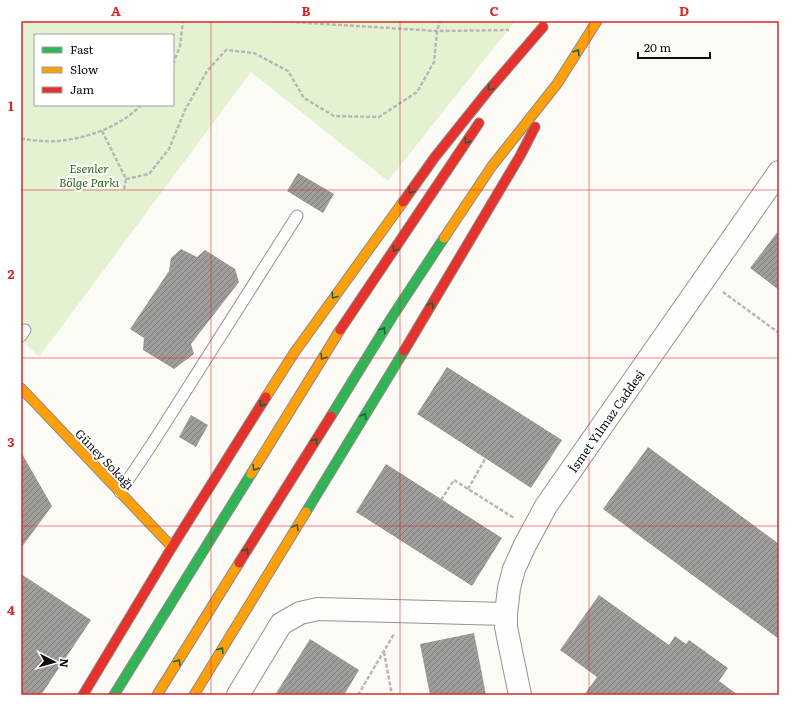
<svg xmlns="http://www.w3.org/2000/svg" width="800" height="716" font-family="Literata,serif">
<defs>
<pattern id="building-hatch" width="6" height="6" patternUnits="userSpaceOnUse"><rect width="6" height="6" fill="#9f9c99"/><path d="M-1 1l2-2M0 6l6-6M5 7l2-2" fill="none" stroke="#807e7b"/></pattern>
</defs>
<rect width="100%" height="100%" fill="#fcfaf4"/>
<path fill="#e5f2d2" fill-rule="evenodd" d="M21,21h494l-7,9 -120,151 -137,-109 -212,285 -18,-18zM35,35h138v70h-138z"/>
<path fill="url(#building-hatch)" d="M298,173l36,21 -11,19 -36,-22z
M779,230v60l-29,-22z
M181,249l16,8 8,-7 30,19 4,13 -48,62 3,10 -20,15 -31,-19 1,-12 -14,-9 39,-58 2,-13z
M447,367l115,73 -31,48 -114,-74z
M191,415l17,10 -12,22 -17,-10z
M648,447l131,97v95l-176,-130z
M21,452l31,54 -31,42z
M386,464l116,74 -30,48 -116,-74z
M21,574l70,46 -50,75h-20z
M599,595l70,50 6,-9 11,8 3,-4 39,28 -9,13 19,14h-154l13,-18 -37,-27z
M474,633l12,62h-56l-10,-51z
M310,639l49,31 -15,25h-69z"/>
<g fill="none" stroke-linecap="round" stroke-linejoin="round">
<g stroke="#959492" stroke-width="13">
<path id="lane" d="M21,336l4,-6
M120,492l32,-48 145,-228"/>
</g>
<g stroke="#959492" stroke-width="24">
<path id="street" d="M238,695l43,-71 19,-11 18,-4 188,5
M520,695l-14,-68v-13l3,-26 5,-19 11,-24 21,-39 233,-334"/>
</g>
<g stroke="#8c8b88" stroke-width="11">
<path id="fast" d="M331,416l61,-99 52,-79
M306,512l98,-161
M114,695l137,-221"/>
</g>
<g stroke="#8c8b88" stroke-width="11">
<path id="slow" d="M444,238l48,-72 65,-82 40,-63
M21,388l151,159
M266,397l28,-44 109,-151
M251,474l89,-144
M157,695l82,-132
M194,695l112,-183"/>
</g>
<g stroke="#8c8b88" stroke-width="11">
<path id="jam" d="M403,202l32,-45 52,-65 56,-65
M340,330l139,-207
M404,351l116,-195 15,-29
M239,563l92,-147
M83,695l89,-148 94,-150"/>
</g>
<path stroke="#b8b8b7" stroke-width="2.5" stroke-dasharray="4 2" stroke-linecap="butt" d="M278,21l159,10 72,-1
M173,64l7,-18 3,-25
M102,131l24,48 -2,10
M21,139c12,1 25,3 37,2 30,-3 62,-14 83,-36
M126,179l23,-5 20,-25 16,-39 22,-39 19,-21 28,3 34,18 16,27 30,18 45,1 38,-25 17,-30 3,-31 3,-10
M723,292l56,41
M468,489l17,-30
M441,500l13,-20 60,38
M384,652l8,43
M358,695l36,-61"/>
<use href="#lane" stroke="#fffefd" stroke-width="11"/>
<use href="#street" stroke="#fffefd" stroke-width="22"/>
<use href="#fast" stroke="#30b455" stroke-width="9"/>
<use href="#slow" stroke="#ff9f0a" stroke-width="9"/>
<use href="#jam" stroke="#e5322d" stroke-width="9"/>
</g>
<defs><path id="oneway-chevron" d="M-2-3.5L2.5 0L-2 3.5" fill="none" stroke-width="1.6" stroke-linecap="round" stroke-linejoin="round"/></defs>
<g stroke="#1f6132">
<use href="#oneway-chevron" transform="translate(577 52) rotate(-57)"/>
<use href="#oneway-chevron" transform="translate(490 88) rotate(130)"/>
<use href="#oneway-chevron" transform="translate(467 141) rotate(124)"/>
<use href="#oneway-chevron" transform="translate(411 191) rotate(126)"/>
<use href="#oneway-chevron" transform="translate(395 249) rotate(124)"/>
<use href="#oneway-chevron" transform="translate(334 296) rotate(126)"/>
<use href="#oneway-chevron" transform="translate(431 305) rotate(-59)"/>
<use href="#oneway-chevron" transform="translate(383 330) rotate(-58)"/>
<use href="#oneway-chevron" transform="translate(323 357) rotate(122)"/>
<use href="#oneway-chevron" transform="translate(262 404) rotate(122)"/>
<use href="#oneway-chevron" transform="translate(364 416) rotate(-59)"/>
<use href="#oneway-chevron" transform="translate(315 441) rotate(-58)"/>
<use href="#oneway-chevron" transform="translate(255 468) rotate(122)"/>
<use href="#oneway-chevron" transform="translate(296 527) rotate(-59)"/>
<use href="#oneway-chevron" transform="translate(246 551) rotate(-58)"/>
<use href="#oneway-chevron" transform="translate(221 650) rotate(-58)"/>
<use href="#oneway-chevron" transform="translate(178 662) rotate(-58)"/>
</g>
<path fill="none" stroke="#d62828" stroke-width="1" stroke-opacity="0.55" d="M211,21v674M400,21v674M589,21v674M21,190h758M21,358h758M21,526h758"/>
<g text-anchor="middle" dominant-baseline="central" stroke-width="4" stroke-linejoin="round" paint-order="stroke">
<g font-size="12" font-style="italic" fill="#2d691b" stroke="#fff">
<text x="89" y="168">Esenler<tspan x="89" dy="14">Bölge Parkı</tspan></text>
</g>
<g font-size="12" fill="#0e0e0e" stroke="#fff">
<text transform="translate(606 421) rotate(-55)">İsmet Yılmaz Caddesi</text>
<text transform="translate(105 459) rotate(46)">Güney Sokağı</text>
</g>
</g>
<rect width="800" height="716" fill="none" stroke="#ffffff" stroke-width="44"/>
<rect x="34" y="34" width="140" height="72" fill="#ffffff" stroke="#9f9f9f"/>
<rect x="42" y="47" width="20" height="6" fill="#30b455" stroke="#9f9f9f"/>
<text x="70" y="54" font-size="12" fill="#0e0e0e">Fast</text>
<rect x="42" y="67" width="20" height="6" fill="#ff9f0a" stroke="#9f9f9f"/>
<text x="70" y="74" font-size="12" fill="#0e0e0e">Slow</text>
<rect x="42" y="87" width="20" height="6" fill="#e5322d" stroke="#9f9f9f"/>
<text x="70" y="94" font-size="12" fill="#0e0e0e">Jam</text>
<g transform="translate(54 662) rotate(96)" stroke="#ffffff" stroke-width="3" paint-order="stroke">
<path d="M0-3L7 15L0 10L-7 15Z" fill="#0e0e0e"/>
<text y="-6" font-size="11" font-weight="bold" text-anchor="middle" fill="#0e0e0e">N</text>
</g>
<path d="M638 52v6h72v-6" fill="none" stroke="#0e0e0e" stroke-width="2"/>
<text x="644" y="52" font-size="12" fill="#0e0e0e" stroke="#ffffff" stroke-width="3" paint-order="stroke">20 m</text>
<rect x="22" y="22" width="756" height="672" fill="none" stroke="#d62828" stroke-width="1.5"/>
<g font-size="13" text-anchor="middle" font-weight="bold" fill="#d62828">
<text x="116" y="16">A</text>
<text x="306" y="16">B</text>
<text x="494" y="16">C</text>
<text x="684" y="16">D</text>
<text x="11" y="111">1</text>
<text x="11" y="279">2</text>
<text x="11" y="447">3</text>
<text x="11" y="615">4</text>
</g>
</svg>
